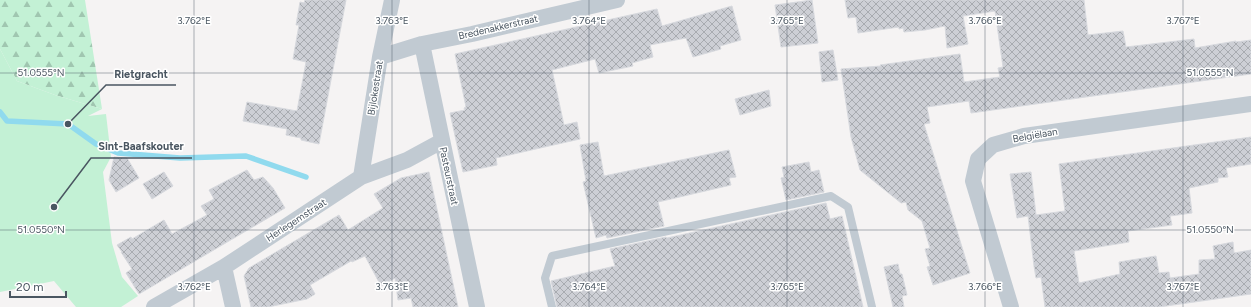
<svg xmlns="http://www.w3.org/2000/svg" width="1251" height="307" font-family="Figtree,sans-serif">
<defs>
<pattern id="forest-firs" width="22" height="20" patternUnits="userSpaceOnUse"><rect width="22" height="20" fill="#c3f1d5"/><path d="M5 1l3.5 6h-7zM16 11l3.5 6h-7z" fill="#a0c6b0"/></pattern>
<pattern id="building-cross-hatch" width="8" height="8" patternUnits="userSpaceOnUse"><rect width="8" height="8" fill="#cdcfd5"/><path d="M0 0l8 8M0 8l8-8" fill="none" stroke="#a8abb0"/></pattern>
</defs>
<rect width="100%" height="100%" fill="#f5f3f3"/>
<path fill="url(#forest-firs)" d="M0,0h85l17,109 -47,-14 -38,-14 -17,-32z"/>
<path fill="#c3f1d5" d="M0,49l17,32 38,14 47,14 -14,7 18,-2 5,43 -8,15 9,71 10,34 16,19 -17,11h-45l-22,-26 -54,11z"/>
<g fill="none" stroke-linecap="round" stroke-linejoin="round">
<path stroke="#90daee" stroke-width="5.5" d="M0,112l7,9 61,3 28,20 22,9 62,5 66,-2 60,21"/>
</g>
<path fill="url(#building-cross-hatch)" stroke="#d7d9de" d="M305,0h41l-27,144 -18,-4v-2l-15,-3 1,-6 -44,-8 4,-19 50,9 9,-49 -13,-3 6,-34h-3l4,-23 4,1z
M812,0l6,43 -37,4 -6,-42z
M845,0h239l4,35 35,-4 3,16 68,-8 1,9 41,-7v1l15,-2v34l-280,39 -2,-12 -42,6 3,16 -6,1 46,149 -37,12 -6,-18 3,-1 -5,-17 5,-1 -8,-27 -14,-11 -2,-8 -5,1 -41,-33 -9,-33 -10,-68 40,-3 -1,-1 80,-11 4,28 36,-5 -2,-9 5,-1 -8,-56 -32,5 5,28 -21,4 -2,-22 -20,4 -21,2 -1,-4 -4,1v-2l-41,6 -2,-16 -8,1z
M732,6l9,34 -21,6 1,3 -28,8 -7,-19 -36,7 3,12 -21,6 1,3 -34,7 -4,-14 -43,11 12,55 13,-3 3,17 -84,19 1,7 -34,7 -13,-59 15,-3 -1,-2 2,-1 -11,-53 202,-45 5,17z
M833,50l5,30 -16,2 -3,-30z
M769,90l2,16 -31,9 -5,-16z
M1251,137v27l-25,4 2,9 -10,1v4l-29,6 3,25 -22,3 2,9 -44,6 1,11 -55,9 5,32 41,-9 -1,-12 37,-6 3,17 10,-1 1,6 29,-4v-14l16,-1 -2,-13 20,-4 1,11 17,-3v44l-92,13h-114l-4,-30 -5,1 -2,-12 -6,-50 -11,2 -7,-44 21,-2 5,43 29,-4 -6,-47z
M598,142l6,34 125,-26 7,27 -7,1 2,7 -73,17 6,24 -57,12 -1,-3 -10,3 -13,-56 3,-1 -6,-36z
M114,157l13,1 12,20 -23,14 -7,-12z
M809,162l2,10 8,-2 5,22 -38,8 -5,-22 3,-1 -2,-10z
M247,170l7,10 9,-3 10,11 12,20 -146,86 -13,-21 6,-4 -11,-17h1l-5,-7 14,-8 1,2 32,-19 8,14 35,-19 -6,-9 13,-7 -5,-9z
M164,172l9,14 -21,13 -9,-15z
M429,172l29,135h-45l-2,-9 -13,2 -3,-22 -14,8 -16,-30 -13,6 -1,-1 -41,24 5,9 -8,5 -39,8h-17l-7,-31 5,-8 90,-53 9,15 35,-22 -9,-14 27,-16z
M826,203l4,16 12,-3 21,91h-306l-6,-26 64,-15 -5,-17 56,-12 1,1z
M898,264l2,10h2l5,21 -5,1 2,11h-11l-9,-40z"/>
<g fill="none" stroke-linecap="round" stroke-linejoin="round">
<path stroke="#c1cad2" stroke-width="8" d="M552,307l-7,-29 7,-22 279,-60 17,11 24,100"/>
<path stroke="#c1cad2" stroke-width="16" d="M422,44l55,263
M380,57l42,-13 50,-10 145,-34
M361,177l19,-120 12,-57
M224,267l9,40
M154,307l70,-40 137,-90 46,-17 35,-19
M1011,307l-38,-126 5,-22 15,-14 31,-9 227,-32"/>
</g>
<path fill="none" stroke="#4a5661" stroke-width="1" stroke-opacity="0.45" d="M194,0v307M392,0v307M589,0v307M787,0v307M985,0v307M1183,0v307M0,73h1251M0,230h1251"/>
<g text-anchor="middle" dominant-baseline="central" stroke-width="3" stroke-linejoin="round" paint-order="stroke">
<g font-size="10" fill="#4a5661" stroke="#fff">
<text transform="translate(498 27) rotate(-13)">Bredenakkerstraat</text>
<text transform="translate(375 88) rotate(-81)">Bijlokestraat</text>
<text transform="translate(1035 135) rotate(-10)">Belgiëlaan</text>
<text transform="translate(449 176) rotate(78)">Pasteurstraat</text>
<text transform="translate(296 220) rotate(-33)">Herlegemstraat</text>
</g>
</g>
<g font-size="10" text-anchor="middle" fill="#4a5661" stroke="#fff" stroke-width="3" stroke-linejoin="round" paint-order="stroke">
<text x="194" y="24">3.762°E</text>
<text x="392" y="24">3.763°E</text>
<text x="589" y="24">3.764°E</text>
<text x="787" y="24">3.765°E</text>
<text x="985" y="24">3.766°E</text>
<text x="1183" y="24">3.767°E</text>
<text x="41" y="76">51.0555°N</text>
<text x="1210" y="76">51.0555°N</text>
<text x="41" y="233">51.0550°N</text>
<text x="1210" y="233">51.0550°N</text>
<text x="194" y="290">3.762°E</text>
<text x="392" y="290">3.763°E</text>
<text x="589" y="290">3.764°E</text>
<text x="787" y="290">3.765°E</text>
<text x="985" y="290">3.766°E</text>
<text x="1183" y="290">3.767°E</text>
</g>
<path fill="none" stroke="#4a5661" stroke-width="1.5" d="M68 124L106 85H176M54 207L91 158H192"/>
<g fill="#4a5661" stroke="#fff" stroke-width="1.5">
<circle cx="68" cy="124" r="4"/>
<circle cx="54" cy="207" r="4"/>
</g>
<g font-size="11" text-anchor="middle" font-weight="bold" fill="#4a5661" stroke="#fff" stroke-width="3" stroke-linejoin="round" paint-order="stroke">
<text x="141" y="78">Rietgracht</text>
<text x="141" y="150">Sint-Baafskouter</text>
</g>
<path d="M10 291v6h56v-6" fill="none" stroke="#4a5661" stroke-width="2"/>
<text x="16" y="291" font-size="12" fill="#4a5661" stroke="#ffffff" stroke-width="3" paint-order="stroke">20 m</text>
</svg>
